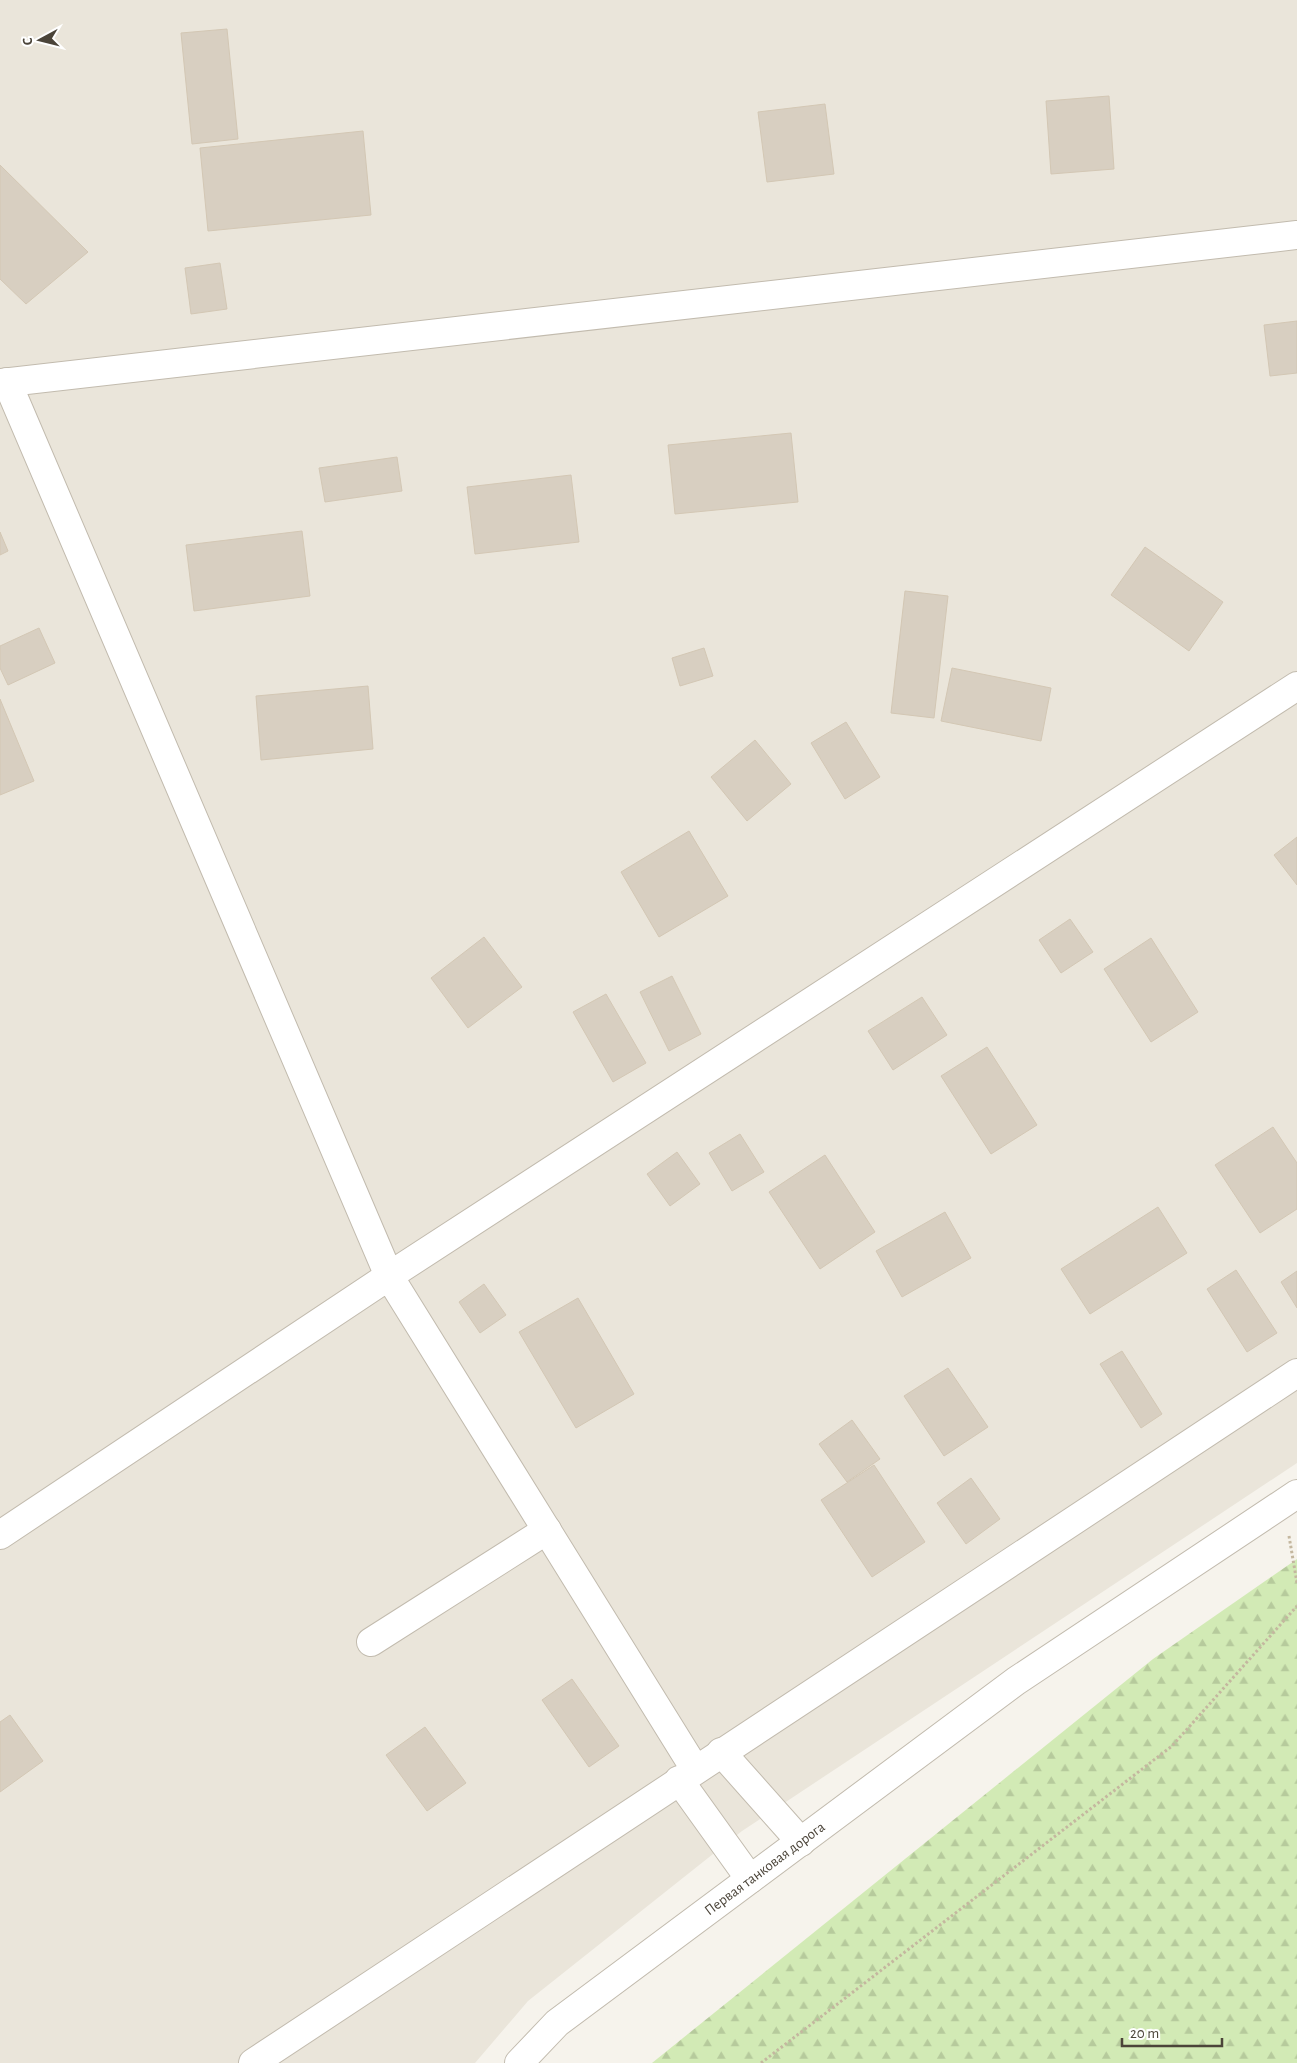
<svg xmlns="http://www.w3.org/2000/svg" width="1297" height="2063" font-family="'Alegreya Sans',sans-serif">
<defs>
<pattern id="forest-firs" width="22" height="20" patternUnits="userSpaceOnUse" patternTransform="scale(1.25)"><rect width="22" height="20" fill="#d2eab5"/><path d="M5 1l3.5 6h-7zM16 11l3.5 6h-7z" fill="#b6ca9c"/></pattern>
</defs>
<rect width="100%" height="100%" fill="#f6f3ec"/>
<path fill="#eae5da" d="M0,0h1297v1463l-555,368 -214,170 -53,62h-475z"/>
<path fill="url(#forest-firs)" d="M1297,1559v504h-645l501,-404z"/>
<path fill="#d8cfc1" stroke="#d3c7b4" d="M227,29l11,110 -46,5 -11,-111z
M1109,96l5,73 -63,5 -5,-73z
M825,104l9,70 -67,8 -9,-70z
M363,131l8,84 -163,16 -8,-83z
M0,165l88,87 -62,52 -26,-25z
M220,263l7,46 -36,5 -6,-46z
M1297,321v52l-27,3 -6,-51z
M791,433l7,69 -123,12 -7,-69z
M397,457l5,34 -77,11 -6,-34z
M571,475l8,67 -104,12 -8,-67z
M302,531l8,65 -116,15 -8,-66z
M0,532l8,19 -8,4z
M1145,547l78,55 -34,49 -78,-56z
M905,591l43,5 -14,122 -43,-5z
M39,628l16,35 -47,22 -8,-17v-22z
M704,648l9,28 -33,10 -8,-28z
M952,668l99,20 -10,53 -100,-20z
M368,686l5,63 -112,11 -5,-64z
M0,699l34,82 -34,14z
M846,722l34,55 -35,22 -34,-56z
M755,740l36,44 -44,37 -36,-44z
M689,831l39,65 -69,41 -38,-65z
M1297,837v48l-23,-30z
M1070,919l23,33 -32,21 -22,-33z
M484,937l38,50 -54,41 -37,-50z
M1151,938l47,74 -47,30 -47,-73z
M672,976l29,58 -32,17 -29,-59z
M606,994l40,69 -33,19 -40,-70z
M922,997l25,38 -54,35 -25,-39z
M987,1047l50,78 -46,29 -50,-78z
M1273,1127l24,36v46l-37,24 -45,-68z
M740,1134l24,38 -32,19 -23,-38z
M677,1152l23,32 -30,22 -23,-32z
M825,1155l50,77 -55,37 -51,-77z
M1158,1207l29,46 -97,61 -29,-45z
M945,1212l26,46 -69,39 -26,-46z
M1236,1270l41,63 -30,19 -40,-63z
M1297,1271v37l-16,-26z
M484,1284l22,31 -26,18 -21,-31z
M578,1298l56,96 -58,34 -57,-96z
M1122,1351l40,63 -21,14 -41,-64z
M948,1368l40,59 -44,29 -40,-60z
M852,1420l28,39 -33,23 -28,-38z
M874,1465l51,77 -53,35 -51,-77z
M971,1478l29,41 -34,25 -29,-41z
M572,1679l47,67 -30,21 -47,-67z
M10,1715l33,46 -43,31v-70z
M425,1727l41,56 -39,28 -41,-56z"/>
<g fill="none" stroke-linecap="round" stroke-linejoin="round">
<g stroke="#c2bbae" stroke-width="30">
<g id="minor">
<path d="M7,382l382,894 908,-590"/>
<path d="M0,383l1297,-148"/>
<path d="M0,1535l389,-259 306,493"/>
<path d="M371,1642l176,-112"/>
<path d="M721,1752l80,90"/>
<path d="M679,1780l71,99"/>
<path d="M253,2063l1044,-690"/>
<path id="s1" d="M519,2063l38,-40 459,-342 281,-187"/>
</g>
</g>
<path stroke="#c4b79f" stroke-width="3" stroke-dasharray="2.5 2.5" stroke-linecap="butt" d="M1289,1536l8,47
M761,2063l411,-317 125,-140"/>
<use href="#minor" stroke="#fff" stroke-width="28"/>
</g>
<g text-anchor="middle" dominant-baseline="central" stroke-width="4" stroke-linejoin="round" paint-order="stroke">
<g font-size="15" fill="#4b4439" stroke="#fff">
<text stroke="none"><textPath href="#s1" startOffset="314">Первая танковая дорога</textPath></text>
</g>
</g>
<g transform="translate(40 40) rotate(263)" stroke="#ffffff" stroke-width="4" paint-order="stroke">
<path d="M0-4L9 19L0 12L-9 19Z" fill="#4b4439"/>
<text y="-8" font-size="14" font-weight="bold" text-anchor="middle" fill="#4b4439">С</text>
</g>
<path d="M1122 2038v8h100v-8" fill="none" stroke="#4b4439" stroke-width="2.5"/>
<text x="1130" y="2038" font-size="15" fill="#4b4439" stroke="#ffffff" stroke-width="4" paint-order="stroke">20 m</text>
</svg>
